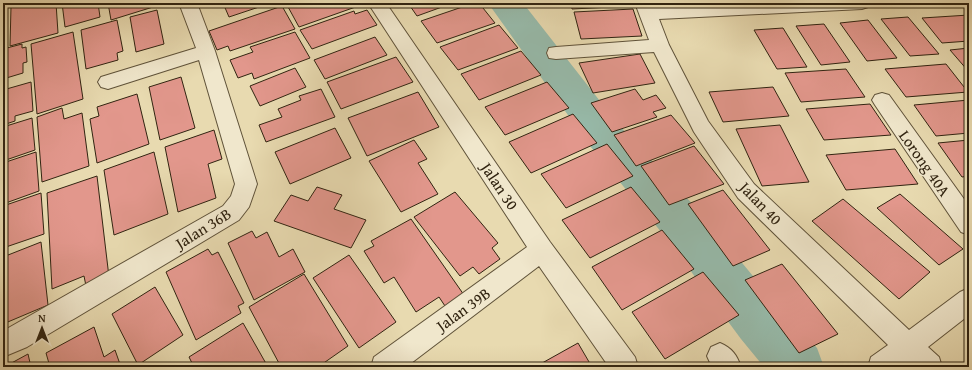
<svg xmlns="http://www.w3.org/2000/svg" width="972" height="370" font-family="'Gentium Book Plus',serif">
<rect width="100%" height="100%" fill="#e8dab0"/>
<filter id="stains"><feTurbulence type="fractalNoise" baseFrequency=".005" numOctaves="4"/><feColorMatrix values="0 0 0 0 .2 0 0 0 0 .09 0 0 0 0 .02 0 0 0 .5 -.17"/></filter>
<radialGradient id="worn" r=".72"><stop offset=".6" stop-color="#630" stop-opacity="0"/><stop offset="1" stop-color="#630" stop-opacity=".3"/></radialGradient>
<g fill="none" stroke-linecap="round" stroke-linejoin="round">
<path fill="#97bbab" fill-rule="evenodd" d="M488,3h35l95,121 81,87 78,94 40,43 7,19h-60l-23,-28 -74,-100 -77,-93z"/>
</g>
<path fill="#e2978c" stroke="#312411" d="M25,3h31l2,30 -48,13 1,-39z
M62,3h36l2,14 -35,10z
M108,3h58l-55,17z
M223,3h48l-42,14z
M293,3h70l1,1 -65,23 -12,-22z
M408,3h45l-36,13z
M474,3h5l16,20 -58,20 -16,-22z
M571,3h59l1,3 -59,3z
M282,6l13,23 -65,22 -2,-5 -11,4 -8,-19z
M633,9l9,27 -61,3 -7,-27z
M157,10l7,34 -28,8 -6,-35z
M367,10l10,15 -65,24 -12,-19 54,-19 1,3z
M969,15v26l-27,2 -20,-25z
M908,17l31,37 -29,2 -29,-37z
M117,20l6,31 -6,2 1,7 -32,9 -5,-39z
M868,20l29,38 -30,3 -27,-38z
M824,24l26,38 -29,3 -25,-39z
M499,25l19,23 -60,22 -18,-23z
M783,28l24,39 -30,2 -23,-39z
M73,32l10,67 -46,15 -6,-70z
M295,32l15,26 -56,21 -2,-6 -14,5 -8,-18 23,-8 -3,-5z
M375,37l12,18 -62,24 -11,-19z
M22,44v4l4,-1 1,15 -4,1v10l-20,6v-30z
M969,48v24l-19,-22z
M521,51l20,24 -62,25 -18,-26z
M640,54l15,29 -62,10 -14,-30z
M396,57l17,25 -72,27 -14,-27z
M946,64l22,28 -62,5 -21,-28z
M295,68l11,19 -46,19 -10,-20z
M846,69l19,28 -64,5 -16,-29z
M181,77l14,51 -35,12 -11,-53z
M31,82l2,29 -18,5v5l-12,4v-35z
M547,82l22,26 -64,27 -20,-28z
M773,87l16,29 -66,6 -14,-30z
M321,89l14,28 -69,25 -7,-17 23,-8 -4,-8 23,-9 -2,-4z
M635,89l8,11 13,-5 10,13 -13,4 4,5 -45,15 -21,-29z
M418,92l21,35 -72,29 -19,-38z
M137,94l12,50 -52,19 -7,-44 9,-3 -2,-9z
M969,100v33l-33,3 -22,-31z
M870,104l21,31 -67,5 -18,-31z
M62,108l2,11 18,-6 7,53 -47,16 -5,-65z
M573,114l24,29 -66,30 -22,-31z
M671,115l24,28 -59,23 -22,-31z
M32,118l3,32 -32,11v-34z
M780,125l29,57 -47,4 -26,-57z
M335,128l16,30 -61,26 -15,-32z
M214,130l8,29 -14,5 8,34 -38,14 -13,-65z
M414,140l13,19 -9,4 20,31 -37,18 -32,-51z
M969,140v36l-7,1 -24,-34z
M607,144l26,32 -67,32 -25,-34z
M694,146l30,38 -55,21 -28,-39z
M895,149l23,35 -72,6 -20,-35z
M36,152l3,39 -36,13v-41z
M154,152l14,62 -54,21 -10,-65z
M97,176l12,101 -23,9 -2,-10 -32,13 -5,-96z
M317,187l25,8 -8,14 32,11 -15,28 -77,-27 17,-26 17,6z
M631,187l29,35 -70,36 -28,-38z
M723,190l47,60 -37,16 -45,-62z
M455,192l43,51 -6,5 8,11 -21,15 -6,-7 -13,9 -46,-59z
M41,193l3,41 -41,14v-42z
M900,194l63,55 -24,16 -62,-57z
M843,199l87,73 -31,27 -87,-78z
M411,219l53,76 -19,11 -6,-9 -23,15 -22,-35 -10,6 -20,-32 10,-5 -3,-5z
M662,230l32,39 -72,41 -30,-43z
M252,231l4,7 11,-6 12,25 14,-8 12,23 -51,28 -26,-57z
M41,242l7,63 -45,19v-67z
M208,249l4,6 6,-3 26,51 -6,3 3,7 -45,27 -30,-68z
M349,255l47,67 -37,26 -46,-70z
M782,264l56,70 -39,19 -54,-73z
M703,272l36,43 -74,44 -33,-47z
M304,274l44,72 -30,21h-37l-32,-60z
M155,287l28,48 -45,30 -26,-51z
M243,323l25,44h-74l-5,-10z
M94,327l10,30 11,-7 6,17h-71l-4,-14z
M578,343l14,24h-57z
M28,354l3,13h-24l-1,-1z
M969,359v8h-11z"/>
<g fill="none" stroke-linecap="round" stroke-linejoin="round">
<g stroke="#5f5239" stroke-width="2">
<path id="minor" d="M179,3h18l18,48 42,133 -8,23 -10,13 -212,127 -24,10v-26l220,-125 8,-10 4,-12 -36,-124 -91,29 -7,-2 -3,-5 3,-5 95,-29z
M368,3h18l164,239 85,115 3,10h-29l-70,-101 -133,101h-35l3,-10 153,-110z
M635,3h18l1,5 98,-5h119l-3,4 -6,2 -203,10 10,26 39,76 46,63 155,146 51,-38 9,-4v27l-41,32 11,10 3,10h-32l-3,-3 -4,3h-35l3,-10 17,-12 -150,-147 -44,-66 -40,-80 -98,7 -7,-1 -2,-5 2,-5 7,-1 93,-7z
M882,93l7,2 80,111v29l-8,-3 -86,-127 -3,-5 3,-5z
M720,343c12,5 17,12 21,24h-29l-5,-11 4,-9z"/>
</g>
<use href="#minor" fill="#f0e7cc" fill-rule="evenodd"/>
</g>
<g text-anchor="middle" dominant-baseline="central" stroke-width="3" stroke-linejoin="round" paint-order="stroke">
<g font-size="16" fill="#312411" stroke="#f0e7cc">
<text transform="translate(925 163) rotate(55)">Lorong 40A</text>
<text transform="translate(500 186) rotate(56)">Jalan 30</text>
<text transform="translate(761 203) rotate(46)">Jalan 40</text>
<text transform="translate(203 228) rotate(-32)">Jalan 36B</text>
<text transform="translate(463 309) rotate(-36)">Jalan 39B</text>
</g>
</g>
<rect width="972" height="370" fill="none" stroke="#e8dab0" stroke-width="16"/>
<rect x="4" y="4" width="964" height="362" fill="none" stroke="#312411" stroke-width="2"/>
<rect x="8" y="8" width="956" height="354" fill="none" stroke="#312411"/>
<g transform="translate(42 328)" stroke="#f0e7cc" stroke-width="3" paint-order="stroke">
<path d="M0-3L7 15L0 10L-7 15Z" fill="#312411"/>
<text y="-6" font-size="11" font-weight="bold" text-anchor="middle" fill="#312411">N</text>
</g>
<rect width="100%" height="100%" filter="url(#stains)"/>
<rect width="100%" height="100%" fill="url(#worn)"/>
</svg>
